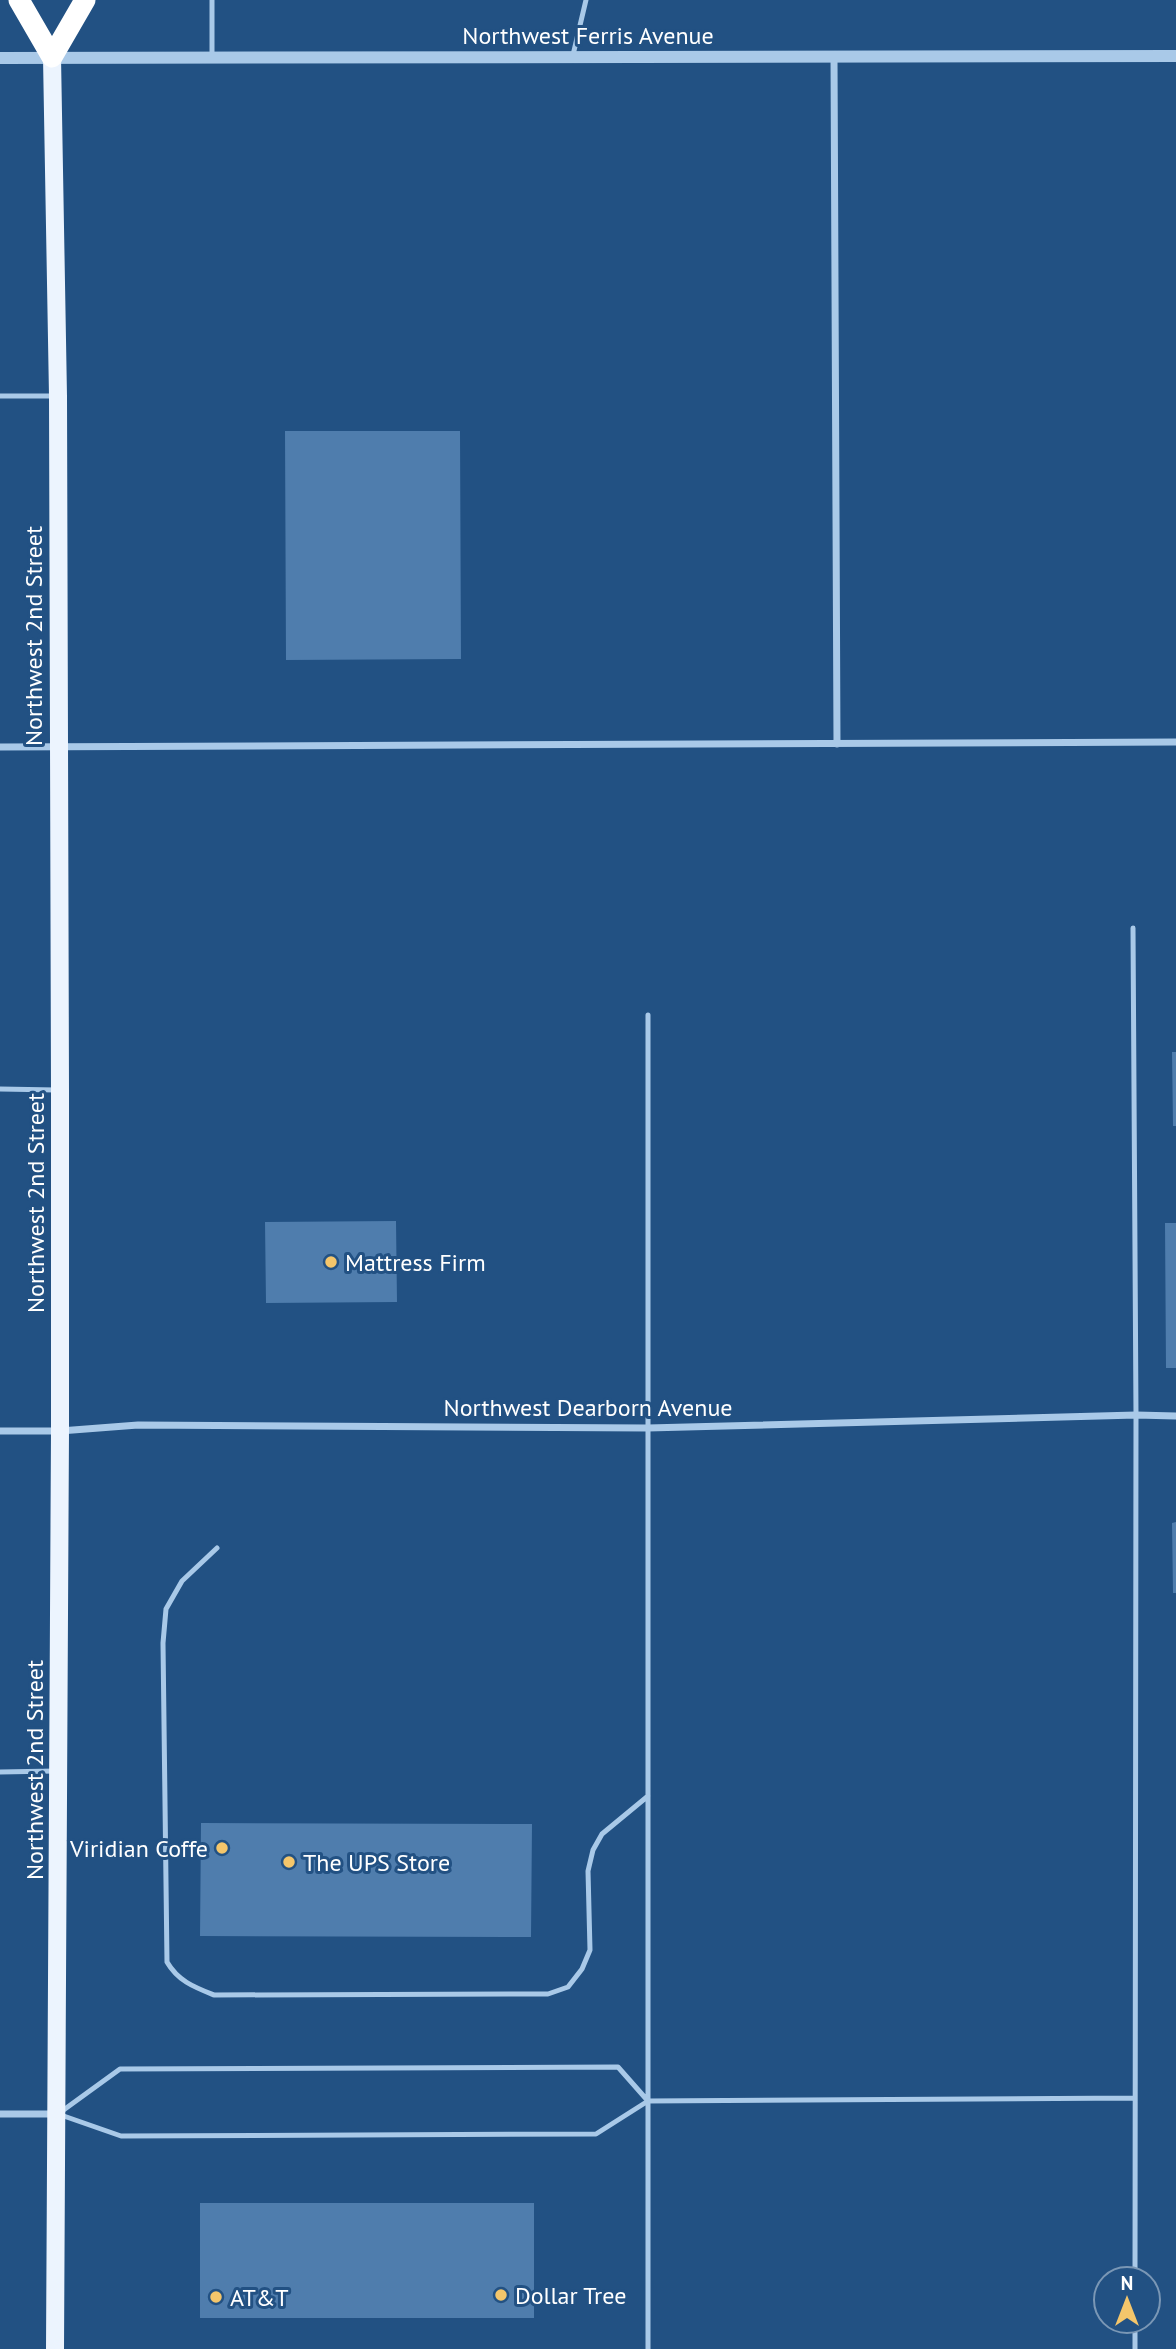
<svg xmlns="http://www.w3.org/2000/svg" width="1176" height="2349" font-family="'PT Sans',sans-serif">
<rect width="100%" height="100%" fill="#225183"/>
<path fill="#4f7dad" d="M285,431h175l1,228 -175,1z
M1172,1052h4v74h-3z
M396,1221l1,81 -131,1 -1,-81z
M1165,1223h11v145h-10z
M1176,1522v71h-3l-1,-70z
M201,1823l331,1 -1,113 -331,-1z
M200,2203h334v115h-334z"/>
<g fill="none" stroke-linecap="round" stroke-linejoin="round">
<path stroke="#a9c9e8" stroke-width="5" d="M212,0v56
M573,55l13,-55
M0,396h56
M1133,928l3,487 -1,864
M648,1015v1334
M0,1089l56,1
M217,1548l-35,33 -16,28 -3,34 4,319c11,19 27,25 47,33l334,-1 20,-7 14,-18 8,-19 -2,-79 5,-21 9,-16 46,-38
M0,1772l55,-1
M618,2067l30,34 -52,33 -475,2 -63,-22 62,-45z
M648,2101l487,-3
M1135,2321v28"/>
<path stroke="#a9c9e8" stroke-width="7" d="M834,56l3,688
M0,747l1176,-5
M0,1431h60l78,-6 510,3 488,-13 40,1
M0,2114h57"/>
<path stroke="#a9c9e8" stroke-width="12" d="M0,58l1176,-2"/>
<path stroke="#ecf4fe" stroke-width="18" d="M52,57l6,339 2,694v341l-5,918"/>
<path stroke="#fff" stroke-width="21" d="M19,0l33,57 33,-57"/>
</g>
<g fill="#f4c66b" stroke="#225183" stroke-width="2.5">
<circle cx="331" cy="1262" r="7"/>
<circle cx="222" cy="1848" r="7"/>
<circle cx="289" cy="1862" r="7"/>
<circle cx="501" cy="2295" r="7"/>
<circle cx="216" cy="2297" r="7"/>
</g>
<g text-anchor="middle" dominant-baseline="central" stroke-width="6" stroke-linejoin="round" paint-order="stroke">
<g font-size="24" fill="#fff" stroke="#225183">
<text x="588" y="35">Northwest Ferris Avenue</text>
<text transform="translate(33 636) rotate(-90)">Northwest 2nd Street</text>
<text transform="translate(35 1203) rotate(-90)">Northwest 2nd Street</text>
<text x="588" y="1407">Northwest Dearborn Avenue</text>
<text transform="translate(34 1770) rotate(-90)">Northwest 2nd Street</text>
</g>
<g font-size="24" fill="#fff" stroke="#225183" text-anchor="start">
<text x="345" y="1262">Mattress Firm</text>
<text x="208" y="1848" text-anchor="end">Viridian Coffe</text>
<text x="303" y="1862">The UPS Store</text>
<text x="515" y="2295">Dollar Tree</text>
<text x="230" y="2297">AT&amp;T</text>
</g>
</g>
<g transform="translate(1127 2300)"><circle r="33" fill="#225183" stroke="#7a97b5" stroke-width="2"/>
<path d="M0-5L12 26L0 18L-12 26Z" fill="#f4c66b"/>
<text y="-10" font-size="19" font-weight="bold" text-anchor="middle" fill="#ffffff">N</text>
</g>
</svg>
